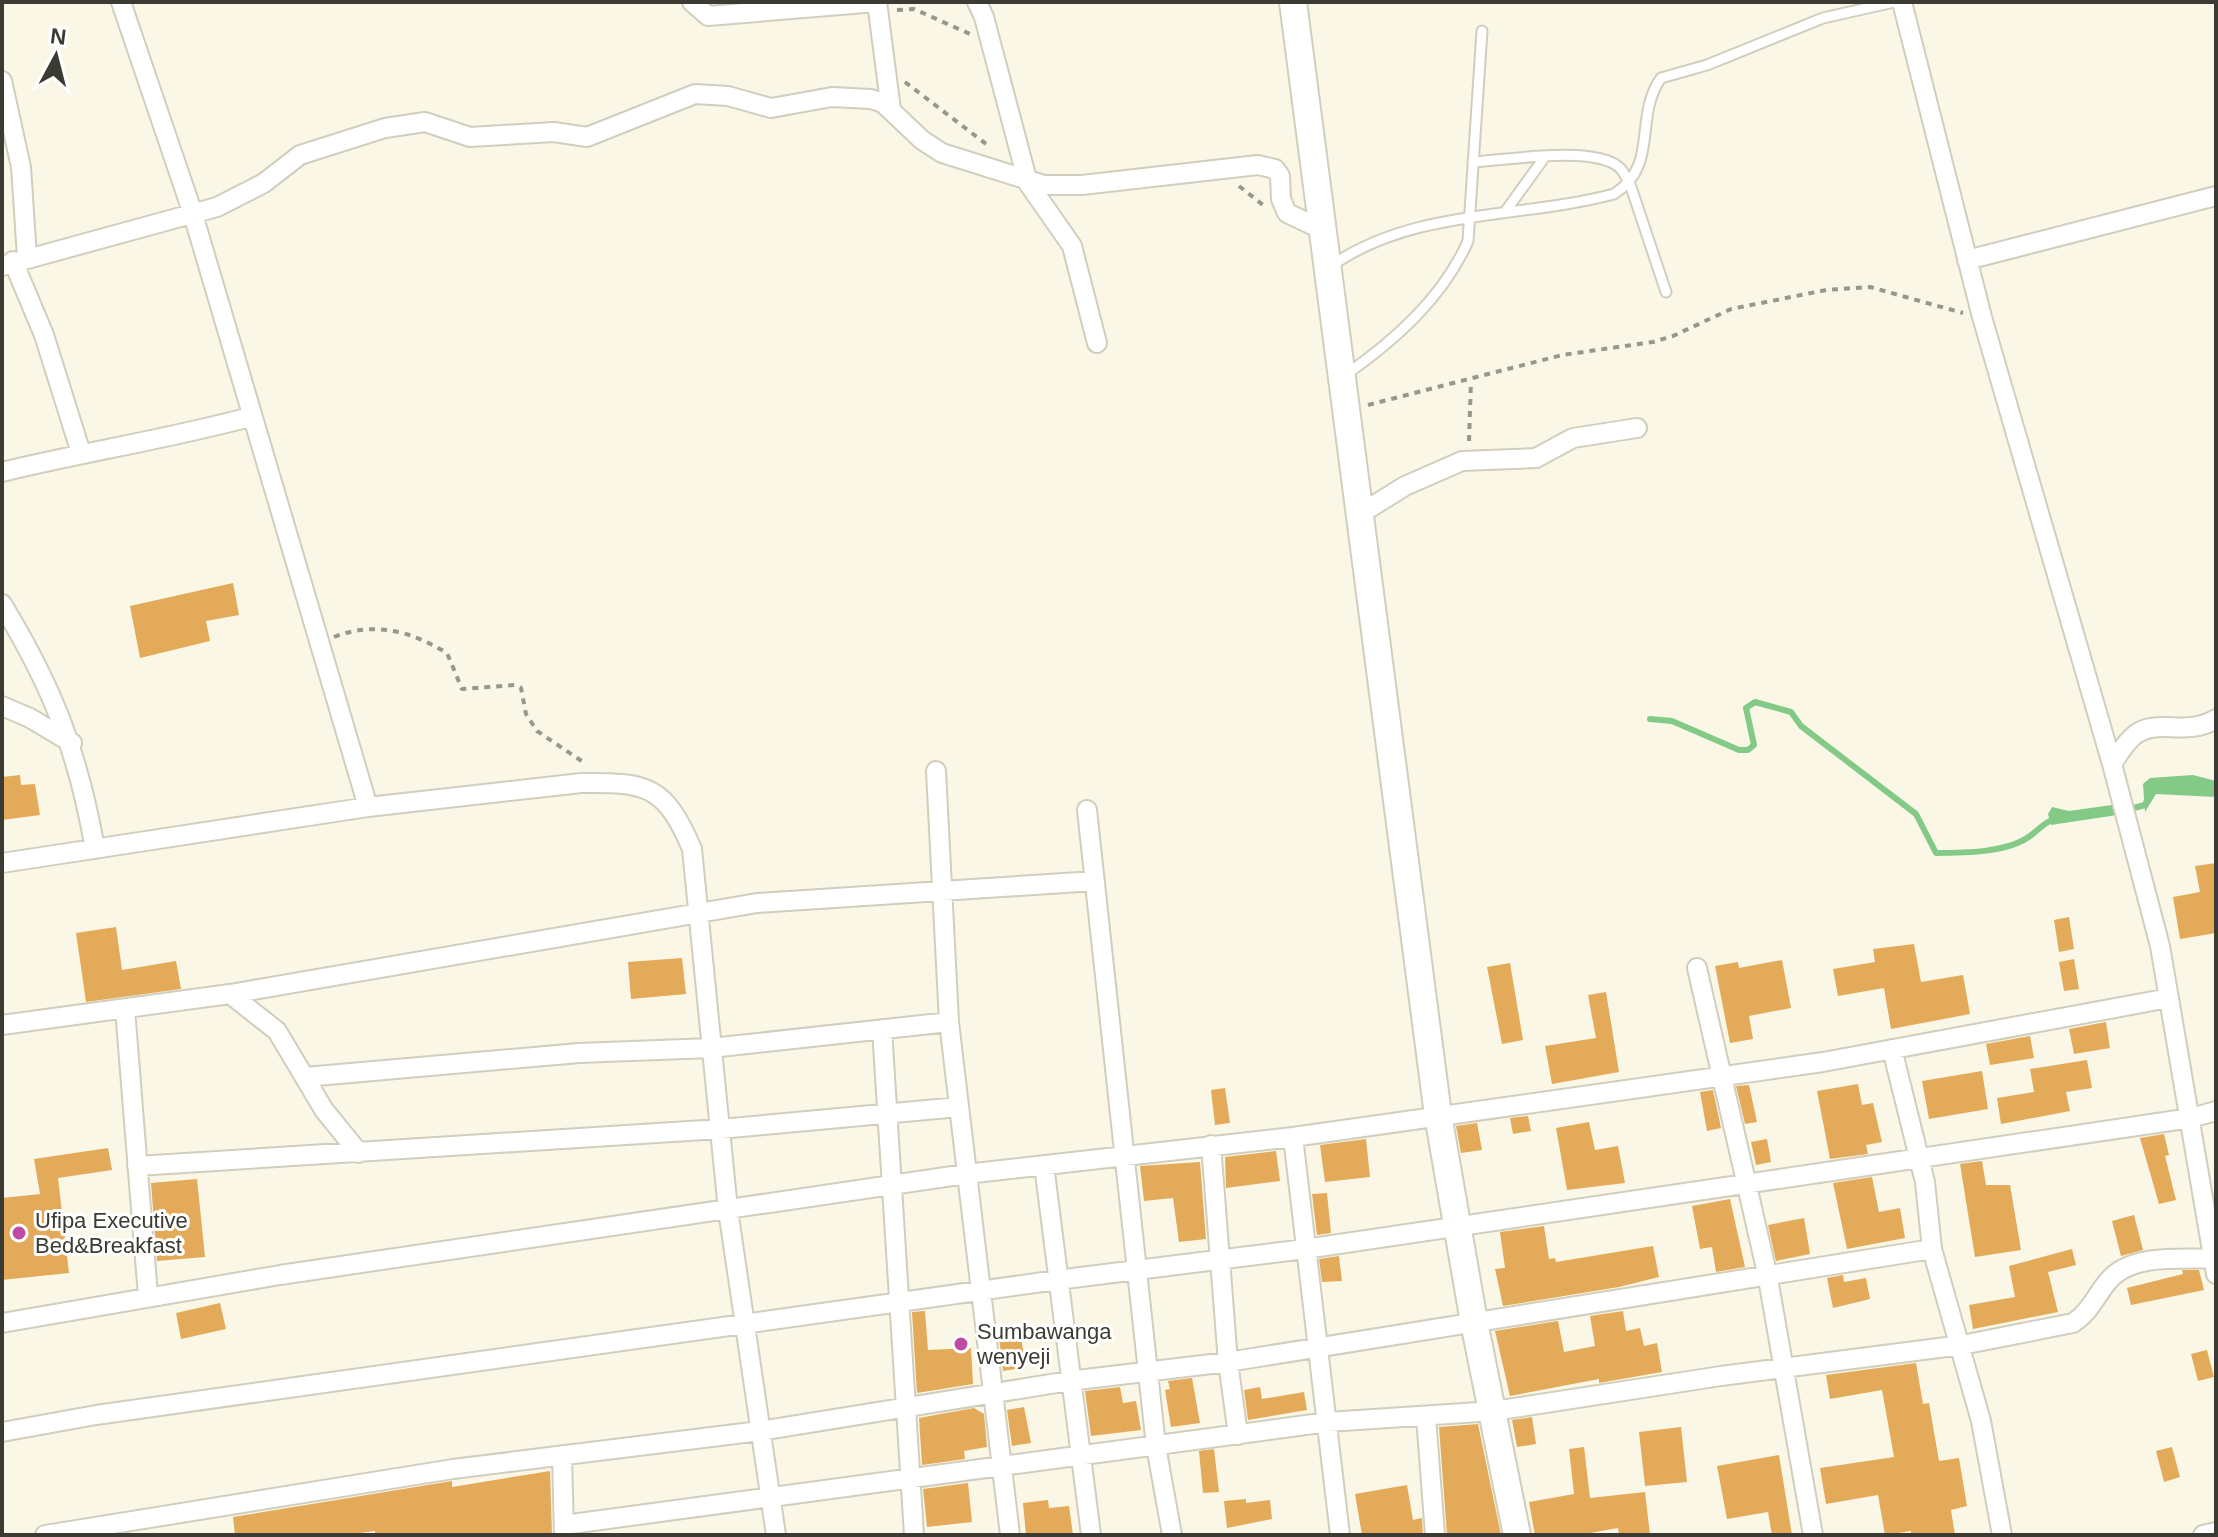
<svg xmlns="http://www.w3.org/2000/svg" width="2218" height="1537" font-family="Arial,sans-serif">
<rect width="100%" height="100%" fill="#faf7e7"/>
<path fill="#83ca87" d="M2193,775l23,6v16l-60,-3 -11,18 -2,-28 7,-6z
M2126,803l-9,12 -66,10 -3,-11 4,-7 17,4z"/>
<g fill="none" stroke-linecap="round" stroke-linejoin="round">
<path stroke="#83ca87" stroke-width="6" d="M1650,719l22,2 67,29h9l6,-5 -8,-37 9,-6 36,10 10,14 115,88 20,39c27,0 71,0 94,-17 10,-7 13,-13 26,-18
M2126,810l19,-5 2,-5"/>
</g>
<path fill="#e3aa59" d="M233,583l6,32 -33,6 4,20 -70,17 -10,-52z
M20,775l1,10 14,-1 5,31 -38,5v-43z
M2216,863v70l-36,6 -7,-42 27,-5 -5,-26z
M2069,917l5,32 -15,3 -5,-32z
M116,927l6,43 54,-9 5,28 -95,13 -10,-69z
M1914,944l7,38 42,-7 7,39 -79,15 -7,-41 -46,8 -5,-27 42,-7 -2,-13z
M682,958l4,36 -55,5 -3,-37z
M2074,959l5,30 -15,2 -5,-29z
M1782,960l9,48 -42,8 4,23 -23,4 -15,-77 23,-4 1,6z
M1510,963l13,77 -21,4 -15,-77z
M1606,992l13,80 -67,12 -7,-38 51,-8 -8,-43z
M2106,1022l4,26 -36,6 -5,-25z
M2030,1036l4,22 -44,7 -4,-21z
M2087,1060l5,28 -26,4 4,19 -69,13 -4,-26 37,-6 -4,-23z
M1982,1071l6,38 -59,10 -7,-38z
M1858,1084l4,21 11,-2 9,39 -16,3 2,9 -38,5 -13,-68z
M1749,1085l8,37 -12,2 -9,-38z
M1225,1088l5,35 -15,2 -4,-35z
M1713,1090l8,38 -14,3 -7,-39z
M1528,1116l3,15 -18,3 -3,-16z
M1589,1122l6,28 23,-4 7,37 -58,7 -11,-62z
M1477,1123l5,27 -21,3 -5,-27z
M2164,1134l5,21 -4,1 11,44 -17,4 -19,-66z
M1366,1139l4,38 -45,5 -5,-37z
M1767,1139l4,23 -15,3 -5,-23z
M108,1148l4,22 -54,8 11,95 -67,7v-82l38,-4 -6,-35z
M1276,1151l4,30 -54,7 -1,-31z
M1982,1161l4,24h24l11,65 -46,7 -15,-93z
M1200,1162l6,77 -27,3 -6,-44 -29,3 -4,-35z
M1872,1177l7,35 21,-4 5,30 -58,11 -14,-66z
M197,1179l8,78 -48,4 -6,-78z
M1327,1193l4,40 -14,2 -5,-41z
M1730,1199l15,68 -29,5 -4,-25 -12,2 -8,-43z
M2134,1215l9,35 -22,6 -9,-35z
M1804,1218l6,36 -34,7 -8,-36z
M1544,1226l5,33 6,-1 1,4 97,-16 6,31 -40,10 -116,19 -8,-37 10,-1 -5,-36z
M2072,1249l4,16 -28,7 10,40 -85,17 -4,-24 46,-8 -6,-31z
M1339,1256l3,25 -20,1 -3,-23z
M2182,1270h17l5,20 -73,15 -4,-17 56,-14z
M1843,1275l1,7 22,-4 4,21 -37,9 -6,-30z
M220,1303l6,26 -45,10 -5,-26z
M925,1311l3,39 43,-2 2,36 -56,9 -5,-81z
M1623,1311l3,20 14,-3 4,18 13,-3 5,29 -63,11v-4l-89,17 -15,-65 63,-10 6,31 31,-6 -5,-30z
M1019,1326l7,41 -23,4 -5,-41z
M2207,1350l7,27 -16,4 -7,-27z
M1916,1363l7,41 6,-1 10,58 20,-3 8,48 -16,4 4,25h-44v-4l-26,4 -7,-40 -52,9 -6,-36 74,-11 -12,-67 -52,9 -4,-24z
M1192,1378l8,45 -29,4 -6,-37 5,-1 -2,-8z
M1120,1387l3,16 13,-2 5,29 -50,6 -6,-45z
M1260,1387l2,12 42,-7 3,18 -59,10 -4,-30z
M1024,1407l7,36 -19,3 -5,-36z
M974,1408l10,6 3,33 -23,4 1,8 -43,6 -3,-47z
M1532,1417l4,27 -19,3 -5,-27z
M1478,1424l23,111h-54l-8,-108z
M1681,1427l6,55 -42,4 -6,-54z
M1584,1447l6,51 55,-6 5,43h-31l-1,-7 -39,7h-44l-6,-33 45,-8 -5,-45z
M2172,1447l8,30 -16,5 -8,-31z
M1214,1449l5,43 -16,1 -4,-42z
M1779,1455l13,80h-20l-4,-23 -41,7 -10,-53z
M550,1471l2,64h-177v-4l-31,4h-109l-2,-18 219,-36v6z
M968,1483l4,39 -45,5 -4,-38z
M1407,1485l6,35 9,-2 1,17h-61l-7,-41z
M1246,1499v4l24,-3 2,19 -45,9 -3,-27z
M1048,1500l1,8 20,-2 4,29h-47l-3,-32z"/>
<g fill="none" stroke-linecap="round" stroke-linejoin="round">
<g stroke="#d1cebe" stroke-width="13">
<path id="lane" d="M1473,162c34,-2 122,-17 147,6 4,4 7,11 10,16l36,108
M1505,212l39,-54
M1331,266c83,-58 189,-47 283,-72 46,-29 19,-76 47,-116l46,-13 116,-47 71,-16
M1344,376c50,-35 99,-78 124,-135l14,-210"/>
</g>
<g stroke="#d1cebe" stroke-width="22">
<path id="street" d="M121,2l71,209 176,596
M692,2l16,14 169,-14
M877,2l14,108
M977,2l7,15 44,166 44,63 25,97
M1902,2l80,315 130,447 48,182 56,328
M2,81l19,86 6,90
M1967,260l249,-64
M13,261l31,74 37,118
M2,266l215,-59 47,-24 36,-28 85,-27 40,-6 45,15 84,-5 33,5 108,-43 33,2 43,12 61,-11 39,2 12,4 39,37 20,13 102,32h38l176,-20 17,4 5,7 1,23 6,14 36,17
M2,472c82,-20 166,-33 248,-55
M1360,514l45,-28 57,-25 74,-3 37,-20 64,-10
M2,604c51,84 76,148 93,245
M2,706l28,12 42,25
M2112,764c7,-10 14,-23 24,-30 23,-16 50,3 80,-15
M936,771l13,251 61,513
M1087,810l69,636 16,89
M2,863l366,-56 213,-24c67,-1 84,3 111,66l36,361 48,325
M1697,968l70,305 46,262
M230,994l47,37 47,79 35,43
M125,1009l23,287
M2,1025l228,-31 527,-91 338,-22
M882,1029l32,506
M1892,1049l33,133 7,67 49,172 21,114
M305,1077l274,-24 132,-5 238,-26
M1293,1137l47,398
M1211,1145l17,217 10,73
M1044,1165l47,370
M137,1166l583,-37 239,-22
M2,1323l278,-48 686,-101 327,-37 530,-75 346,-64
M1426,1417l9,118
M2,1432l94,-17 961,-135 248,-31 886,-131 25,-7
M562,1455l2,80
M564,1525l764,-103 166,-11 227,-35 241,-31 111,-22c20,-13 24,-32 40,-47 25,-23 72,-16 103,-18
M45,1535l408,-66 307,-38 309,-50 159,-19 704,-113
M2203,1535l13,-3"/>
</g>
<g stroke="#d1cebe" stroke-width="30">
<path id="secondary" d="M1293,2l145,1113 36,207 43,213"/>
</g>
<path stroke="#99978b" stroke-width="4" stroke-dasharray="6 6" stroke-linecap="butt" d="M897,10l17,-1 56,25
M905,82l85,65
M1239,186l24,19
M1368,405l194,-50 91,-13 20,-6 58,-27 95,-19 44,-3 93,26
M1469,441l2,-60
M334,637c41,-16 76,-6 113,16l15,36 53,-4 6,3 5,26 11,17 49,33"/>
<use href="#lane" stroke="#fff" stroke-width="9"/>
<use href="#street" stroke="#fff" stroke-width="18"/>
<use href="#secondary" stroke="#fff" stroke-width="26"/>
</g>
<g fill="#be4ba4" stroke="#fff" stroke-width="3">
<circle cx="19" cy="1233" r="8"/>
<circle cx="961" cy="1344" r="8"/>
</g>
<g text-anchor="middle" dominant-baseline="central" stroke-width="6" stroke-linejoin="round" paint-order="stroke">
<g font-size="22" fill="#3b3a33" stroke="#fff" text-anchor="start">
<text x="35" y="1220">Ufipa Executive<tspan x="35" dy="25">Bed&amp;Breakfast</tspan></text>
<text x="977" y="1331">Sumbawanga<tspan x="977" dy="25">wenyeji</tspan></text>
</g>
</g>
<rect width="2218" height="1537" fill="none" stroke="#3b3a33" stroke-width="8"/>
<g transform="translate(56 56) rotate(7)" stroke="#ffffff" stroke-width="6" paint-order="stroke">
<path d="M0-6L14 30L0 20L-14 30Z" fill="#3b3a33"/>
<text y="-12" font-size="22" font-weight="bold" text-anchor="middle" fill="#3b3a33">N</text>
</g>
</svg>
